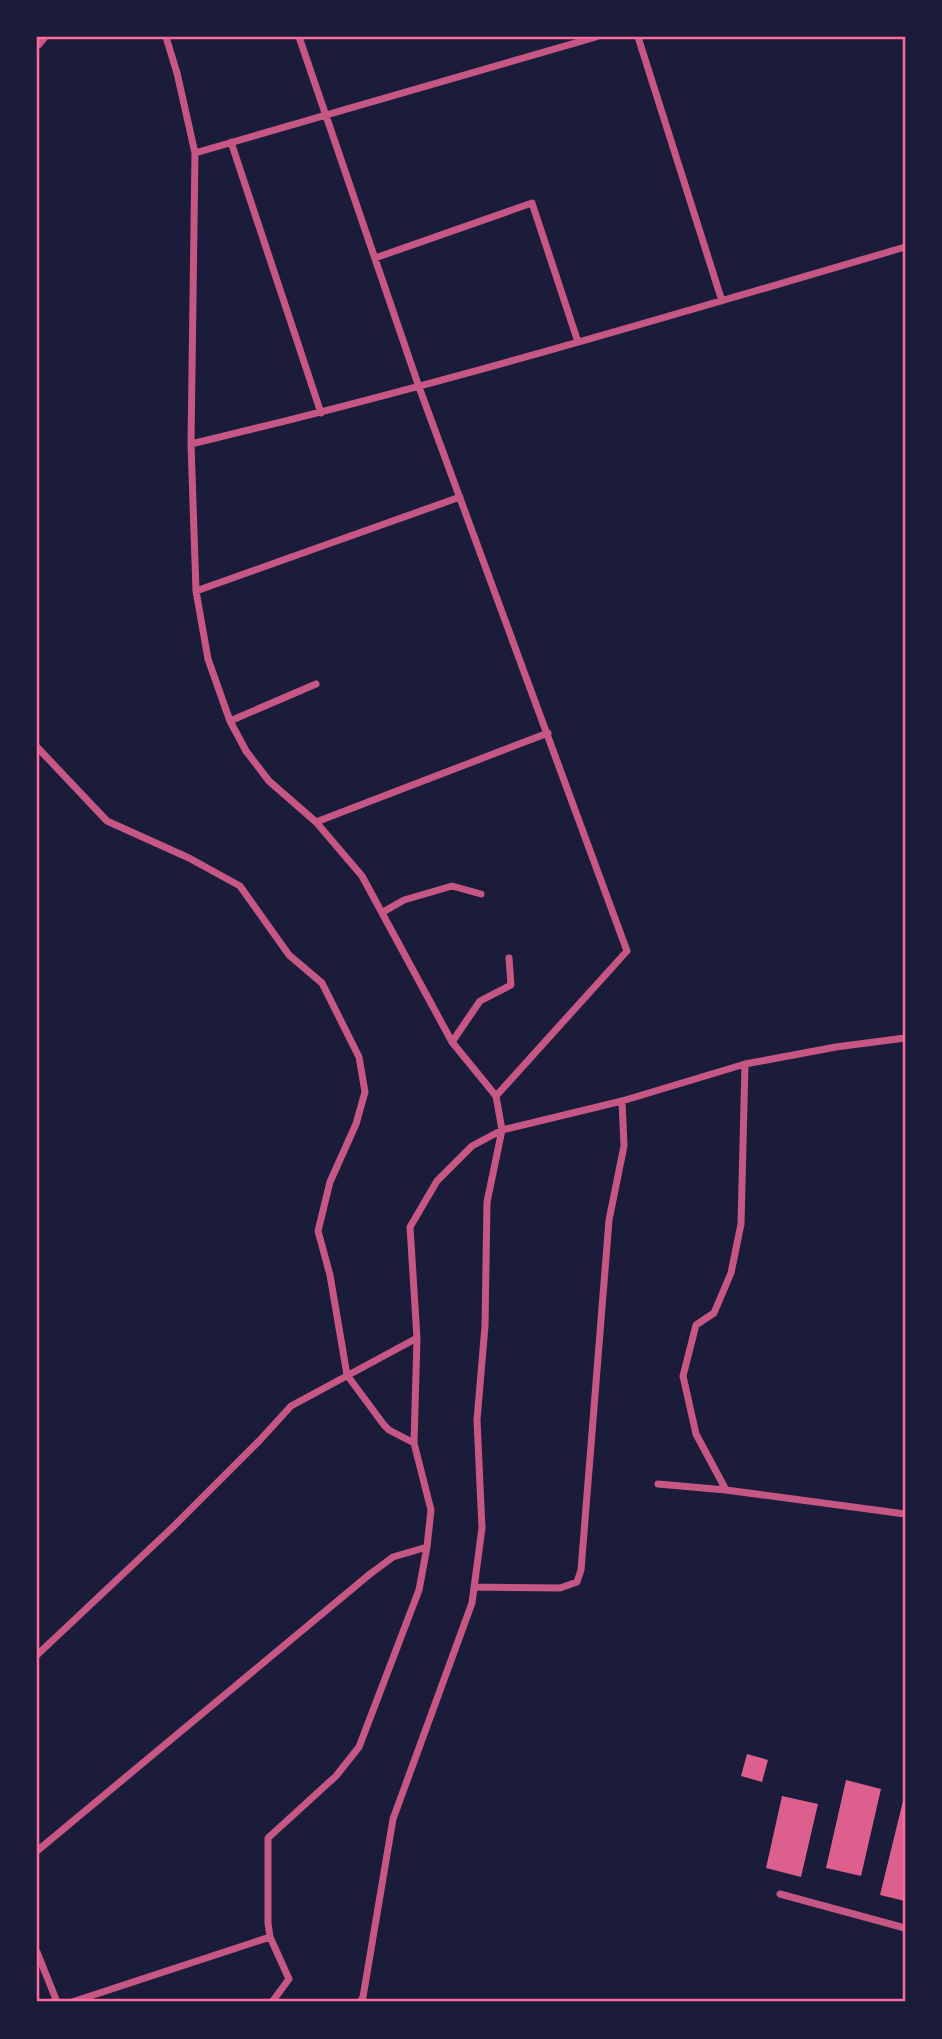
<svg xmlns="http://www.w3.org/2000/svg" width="942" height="2039" font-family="Mulish,sans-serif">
<rect width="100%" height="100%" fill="#1b1b3a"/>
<path fill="#dd5f8e" d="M747,1754l21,6 -6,22 -21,-6z
M846,1780l35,9 -20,87 -35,-8z
M782,1796l36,8 -17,73 -35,-9z
M903,1801l2,1v99l-25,-6z"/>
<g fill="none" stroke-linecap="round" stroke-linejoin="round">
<path stroke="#c65784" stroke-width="7" d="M166,37l11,36 18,80 -4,291 5,147 12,68 22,62 16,30 23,30 47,41 46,54 90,166 44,54
M299,37l120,350 208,564 -131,145
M638,37l84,264
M231,142l90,271
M195,153l401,-116
M375,258l157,-55 46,139
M191,444c240,-57 477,-127 714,-197
M196,591l264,-94
M230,721l86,-37
M37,747l70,74 82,37 51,28 49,69 33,28 37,74 6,35 -9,32 -26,58 -12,49 12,44 17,100 37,50 5,5 25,13
M316,822l232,-89
M383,912l21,-12 48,-14 29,8
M452,1042l28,-41 31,-16 -2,-27
M658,1484l68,6 179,24
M726,1490l-30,-56 -13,-58 13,-51 18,-12 17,-40 10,-49 4,-160
M474,1587l86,1 17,-6 4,-12 28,-350 15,-74 -2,-45
M37,1655l137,-129 86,-86 31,-34 126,-68
M37,1851l333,-277 23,-17 34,-10
M780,1894l125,34
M37,1952l20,50
M72,2002l198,-65
M272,2002l17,-23 -19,-42 -2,-14v-85l68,-62 23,-29 60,-157 8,-43 4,-37 -17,-67 3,-105 -7,-111 27,-46 35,-35 30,-16 120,-29 123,-37 91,-17 69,-9
M360,2002l3,-5 30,-178 79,-216 10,-75 -5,-108 8,-94 2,-124 15,-72 -6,-34"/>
<path stroke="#c65784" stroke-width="12" d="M37,43l5,-6"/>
</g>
<rect width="942" height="2039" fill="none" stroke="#1b1b3a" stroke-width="77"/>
<rect x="38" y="38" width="866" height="1962" fill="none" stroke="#ff6b9d" stroke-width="2.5"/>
</svg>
